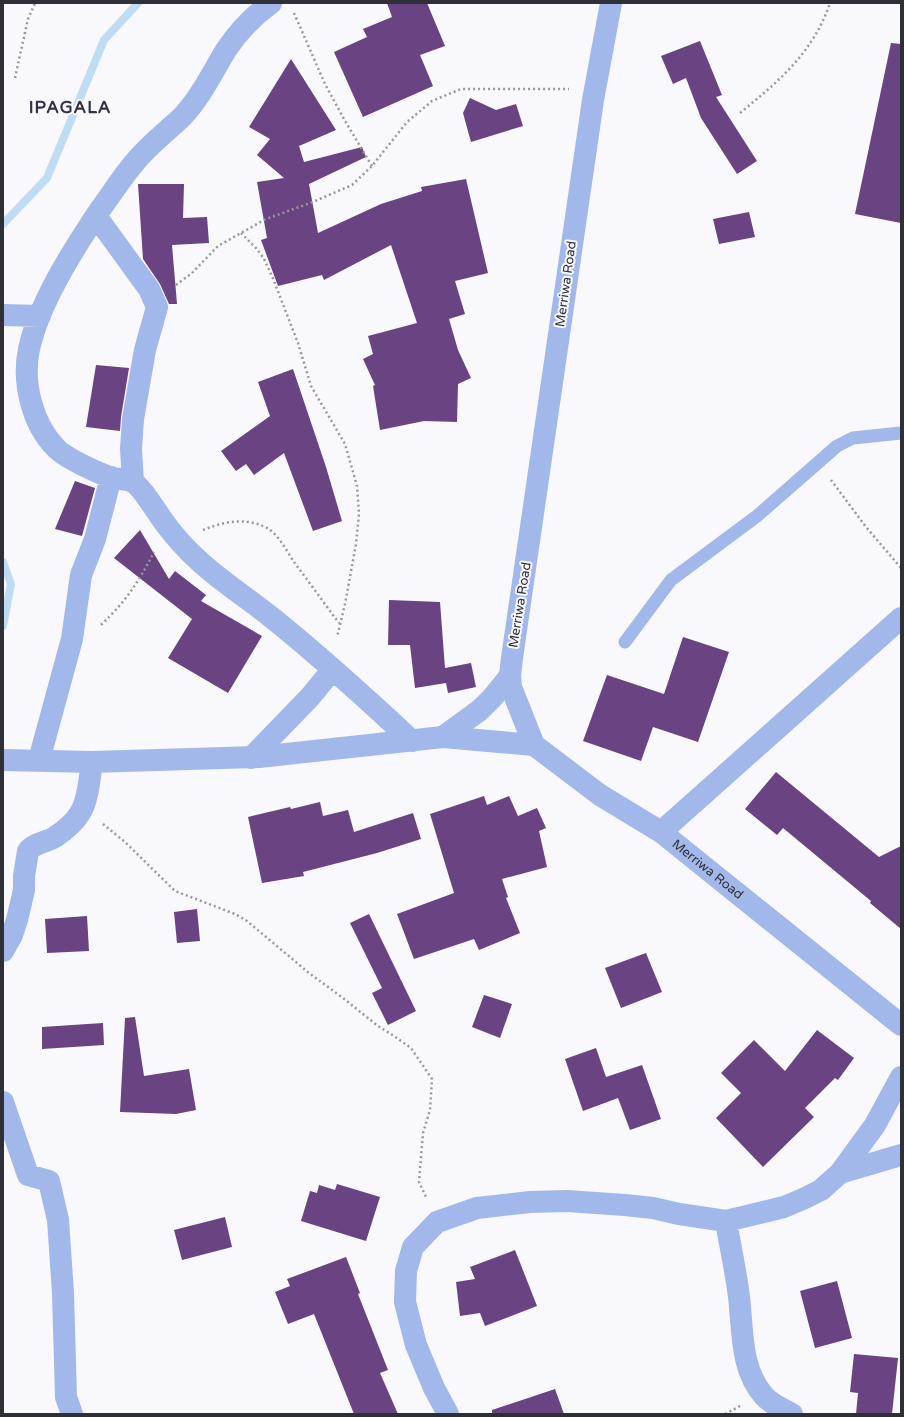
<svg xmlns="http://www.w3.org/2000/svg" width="904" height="1417" font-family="'Varela Round',sans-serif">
<rect width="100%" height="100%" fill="#f8f8fd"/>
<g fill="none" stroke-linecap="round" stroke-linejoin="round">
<path stroke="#c0dcf3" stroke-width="8" d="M3,224l44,-46 57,-138 34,-37
M3,562l8,22 -8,42"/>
</g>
<path fill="#694382" d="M387,3h40l18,43 -25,9 13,31 -70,31 -29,-65 33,-15 -4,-8 29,-12z
M700,41l22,54 -6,2 41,64 -20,13 -36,-56 -15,-40 -13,6 -12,-28z
M891,43l10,1v179l-46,-9z
M291,59l45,71 -37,16 5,16 58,-15 4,10 -57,27 9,49 63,-29 41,-13 -1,-4 45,-8 22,94 -33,8 10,33 -16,5 9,31 13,28 -13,6 -1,38 -33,-1 -44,9 -7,-44 2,-1 -12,-26 10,-5 -5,-18 49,-13 -26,-78 -67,35 -2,-5 -44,11 -17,-46 6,-2 -10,-56 27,-4 -27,-23 13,-16 -21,-12z
M470,98l26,12 20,-6 7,22 -52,16 -8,-29z
M138,184h46l-1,34 24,-1 2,26 -37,2 5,59h-8l-9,-20 -17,-25z
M749,212l6,25 -36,7 -6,-25z
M96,365l33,3 -8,49 -1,14 -34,-4z
M293,369l33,98 16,54 -29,10 -29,-78 -30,22 -8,-11 -10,7 -15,-20 49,-35 -12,-34z
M75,481l20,7 -13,48 -27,-7z
M140,530l29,49 6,-8 31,24 -5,6 61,35 -34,57 -60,-35 24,-39 -78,-61z
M389,600l51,2 5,66 26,-5 5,24 -28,6 -2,-10 -31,5 -5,-43h-22z
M683,637l46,15 -31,90 -45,-15 -12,34 -58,-20 24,-66 57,19z
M776,772l103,85 22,-11v83l-31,-26 1,-2 -88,-73 -6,7 -32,-26z
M484,796l3,9 22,-9 9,20 19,-8 9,20 -7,3 8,36 -45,12 6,18 -2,1 14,35 -41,17 -5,-11 -60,20 -17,-45 57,-21 -24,-79z
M320,802l3,14 25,-6 6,22 59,-19 8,26 -44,14 -74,19 1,4 -42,7 -14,-66 42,-10 1,2z
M197,909l3,32 -23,2 -3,-31z
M369,914l47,97 -28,14 -16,-32 10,-5 -32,-65z
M87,916l2,35 -42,2 -2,-34z
M646,953l16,39 -41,16 -16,-40z
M484,995l28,9 -12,34 -28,-11z
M135,1017l9,59 45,-7 7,41 -20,4 -56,-2 5,-94z
M103,1023l1,22 -62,4v-22z
M817,1030l37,28 -16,22 -3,-2 -30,30 9,9 -51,50 -47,-49 25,-25 -20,-20 33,-33 31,31z
M596,1048l10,29 36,-12 19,54 -31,11 -12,-32 -35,13 -18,-52z
M337,1184l43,13 -14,44 -65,-20 9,-30 7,2 2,-8 16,5z
M225,1217l7,30 -50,13 -8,-30z
M515,1250l22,56 -52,20 -5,-13 -20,3 -4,-34 19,-3 -5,-12z
M346,1257l14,36 -2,1 30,76 -8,3 18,41h-44l-40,-100 -26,10 -13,-32 15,-6 -3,-7z
M837,1281l15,57 -37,10 -15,-57z
M854,1354l44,4 -6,56h-36l2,-21 -8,-1z
M555,1389l9,25h-72v-4z"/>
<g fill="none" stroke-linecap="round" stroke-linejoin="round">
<path stroke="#97979d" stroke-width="2.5" stroke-dasharray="2 3" stroke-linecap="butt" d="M294,13l31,71 20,37 27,45
M15,78l13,-59 7,-16
M740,113c39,-32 73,-60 90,-110
M241,233l16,16 7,10 8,17 26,67 13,43 34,58 12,42 2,28 -3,30 -11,60 -8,33
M176,285l16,-12 26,-27 23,-13 25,-14 47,-17 39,-17 20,-19 35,-44 25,-21 29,-12h108
M831,480l35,47 35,41
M203,530c20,-8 41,-13 62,-3 13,6 21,23 29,35 15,20 30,41 45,61
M101,625c25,-24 37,-42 53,-73
M103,824l22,18 50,49 60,23 12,7 62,52 34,25 35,28 16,10 17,12 21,31 -2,31 -7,23 -4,49 8,17
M725,1414l15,-8"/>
<path stroke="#a2b8ea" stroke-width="13" d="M625,642l46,-62 86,-64 80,-70 16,-8 48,-5"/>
<path stroke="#a2b8ea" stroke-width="22" d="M271,3c-18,13 -33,29 -45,47 -14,23 -25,47 -44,67 -16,15 -33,28 -47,45 -13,15 -24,33 -36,49 -26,39 -60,92 -70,138 -7,33 3,75 27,99 9,10 44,26 57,30 6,1 15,1 20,4 9,5 26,34 34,44 9,12 19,23 30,33 24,23 54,41 79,62 47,38 92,79 136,120
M96,216l53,73 8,18 -12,43 -12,69 -2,30 2,33
M3,315l37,1
M251,758l59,-61 23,-28
M39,760l33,-121 9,-64 14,-36 16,-62
M661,832l240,-214
M3,951l9,-16 5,-15 7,-30v-14l4,-25c6,-8 19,-9 27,-14 9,-6 20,-15 25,-24 8,-11 10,-38 12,-51
M3,1102l25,73 21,6 9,39 5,73 3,104 6,17
M840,1173l61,-18
M726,1221c4,25 10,50 13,76 4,33 1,72 25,99 7,8 19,13 28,18
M448,1414l-14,-26 -18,-43 -11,-43 1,-31 7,-24 24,-25 40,-14 53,-6 37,-1 58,4 28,3 26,6 47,7 58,-14 21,-9 16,-8 19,-17 35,-48 26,-48"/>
<g stroke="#a2b8ea" stroke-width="22">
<path id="s1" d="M611,3l-18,97 -81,558 -2,18 1,11 23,58 66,50 61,37 240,193"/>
<path d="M443,737l37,-27 13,-13 17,-21"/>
<path d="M3,760l89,2 167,-5 184,-20 91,8"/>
</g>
</g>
<g text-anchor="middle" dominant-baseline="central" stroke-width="4" stroke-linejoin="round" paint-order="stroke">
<g font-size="13" fill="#2f2f38" stroke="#f8f8fd">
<text transform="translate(566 284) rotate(-82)">Merriwa Road</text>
<text transform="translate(520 605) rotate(-81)">Merriwa Road</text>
<text stroke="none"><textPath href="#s1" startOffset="968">Merriwa Road</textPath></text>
</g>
<g font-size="17" font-weight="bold" letter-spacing="1" fill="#333143" stroke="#f8f8fd">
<text x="70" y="107">IPAGALA</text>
</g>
</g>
<rect width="904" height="1417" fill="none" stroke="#2f2f38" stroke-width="8"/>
</svg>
